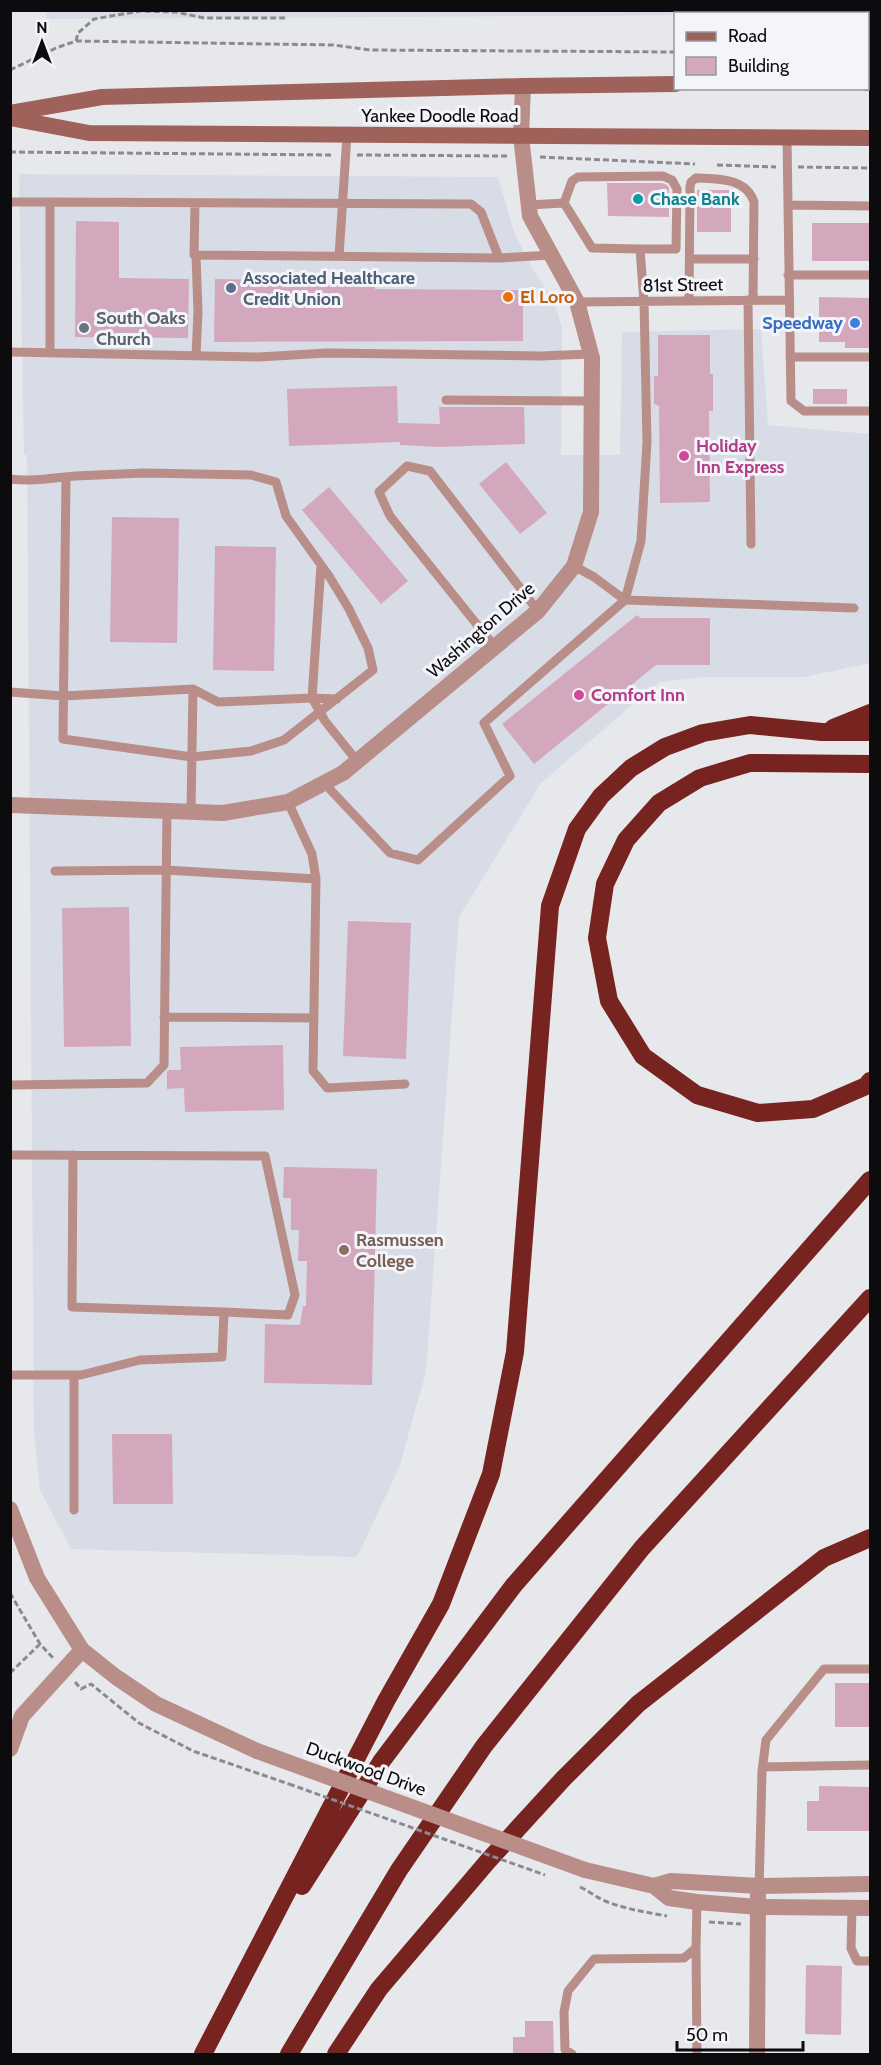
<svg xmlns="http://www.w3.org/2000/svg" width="881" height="2065" font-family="Cabin,sans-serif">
<rect width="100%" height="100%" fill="#e7e8ec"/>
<path fill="#d8dce7" d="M47,10h823v21l-2,-1v-16l-822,5z
M19,174l479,3 16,55 20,39 19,28 9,28 -1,128h59l2,-123 139,-3 7,96 102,9v229l-66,14h-99l-46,5 -118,101 -82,134 -33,455 -27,96 -42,89 -286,-8 -31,-59 -6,-57 -7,-978h-3z"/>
<path fill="#d3a8bd" d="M607,183h55l5,2 2,3v29l-61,-1z
M697,190h34v42h-34z
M76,221l43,1v56l70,1 -1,59 -113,-1z
M812,223h58v38h-58z
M215,279l160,3v7l148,1v51l-309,1z
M819,297l51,1v50h-25v-6h-26z
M658,335h52v39h3v37h-4l1,91 -50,1 -1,-97 -5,-2v-28h4z
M397,386l1,37 42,1 -1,-17h85l1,37 -85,3 -40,-2v-3l-111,4 -2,-57z
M813,389h34v15h-34z
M506,462l41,51 -27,21 -41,-50z
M329,487l79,94 -27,23 -79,-94z
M112,517l67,1 -2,125 -67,-1z
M215,546l61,1 -2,124 -61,-1z
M637,615l3,3h70v47h-54l-122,99 -32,-40z
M129,907l2,139 -67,1 -2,-139z
M348,921l63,2 -5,136 -63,-3z
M283,1045l1,65 -99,2 -1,-24 -17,1v-17l2,-2h12l-1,-23z
M284,1167l93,2 -5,216 -108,-2 1,-59 35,1 3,-19h3l1,-45h-9l1,-31h-8v-32h-8z
M112,1434h60l1,70h-60z
M835,1683h35v44h-35z
M819,1786l51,1v44h-63v-30h12z
M806,1965l36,1 -1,69 -36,-1z
M525,2021h28l1,34h-41v-18h12z"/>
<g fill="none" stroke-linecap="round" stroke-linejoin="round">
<path stroke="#8a8b8e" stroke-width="3" stroke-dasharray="6 3" stroke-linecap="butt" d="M76,41l2,-8 16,-14 46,-8 36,1 28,6h81
M868,53h2
M10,70l46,-22 20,-7 258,4 36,5 306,2
M10,152l323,3
M357,155l150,1
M540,157l155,7
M717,165l59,2
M798,167l72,1
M10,1593l30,51 14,15
M10,1673l30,-29
M75,1682l6,7 10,-5 48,39 54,28 96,33
M580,1887c9,4 16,10 25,14 20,8 40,11 62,15
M709,1922l32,2"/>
<path stroke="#b98e88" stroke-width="9" d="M787,138l4,263 13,10h66
M10,202h40v151
M50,202l421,2 10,8 18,46 53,-3
M195,203l-1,52 305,3
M564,203l8,-22 6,-4 85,-1 9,4 5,9 -1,60h-36
M529,205l35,-2 28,45 48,1 4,53 3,140 -6,99 -16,59 -31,-23 -20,-11
M788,205l82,1
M196,255l2,57 -2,43
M339,256l8,-121
M690,259h64
M788,275h82
M748,300l3,244
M689,301l1,-114 1,-5 5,-4c20,1 50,-1 58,24l-1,98
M577,302l211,-2
M10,352l249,5 68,-4 213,3 51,-2
M790,357h80
M446,400l145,1
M10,479c22,3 43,-1 65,-3l69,-3 107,2 25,7 10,34 43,60 20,33 19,39 5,22 -89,70 -33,11 -59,6 -129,-18 3,-262
M321,565l-9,133 13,23 32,40
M495,647l-105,-131 -11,-24 28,-26 23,5 108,140
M10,692l54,4 129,-7 25,13 94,-4 25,1
M324,783l66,70 28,7 92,-84 -26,-53 141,-123 229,8
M288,802l24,52 4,25 -3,192 14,17 78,-4
M191,812l2,-123
M55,871l111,-1 150,9
M164,1017l149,1
M10,1085l137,-2 17,-18 3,-254
M10,1155c85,1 170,0 255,1l30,139 -7,20 -64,-3 -152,-5 1,-152
M10,1375h71l59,-15 82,-3 2,-45
M74,1376v134
M763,1767l107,-2
M759,1890l3,-119 4,-31 58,-71h46
M852,1908l-1,40 6,13h13
M696,1948l1,106
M572,2054l-7,-4 -1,-38 4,-21 26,-32 90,-1 12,-10 1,-46"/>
<path stroke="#b98e88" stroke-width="16" d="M10,1749l12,-33 60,-66
M757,2054l1,-159"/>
<path stroke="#b98e88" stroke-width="16" d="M10,805l213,8 65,-11 55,-29 195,-162 36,-45 17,-54 1,-154 -15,-56 -47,-86 -9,-80 2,-50
M10,1509l27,69 45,72 34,27 40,27 101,47
M585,1870l69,16 15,12 28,4 61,5 112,1
M654,1886l17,-5 89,5 110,-2"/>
<path stroke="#9f625b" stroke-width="16" d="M868,83h2
M10,113l92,-16 421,-11 153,-2
M10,118l79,15 781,5"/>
<path stroke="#77231f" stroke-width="18" d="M833,728l37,-15
M870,764l-120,-1 -50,15 -41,25 -33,37 -21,44 -8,54 12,63 34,55 54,39 61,18 55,-4 53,-23 4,-5
M302,1886l79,-124 133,-177 356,-405
M203,2054l183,-353 55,-97 50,-130 24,-122 35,-446 27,-77 24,-33 30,-28 34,-21 38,-14 47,-8 72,7h48
M289,2054l110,-184 85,-124 158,-198 228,-250
M336,2054l43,-65 109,-128 76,-83 74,-74 186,-146 46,-20"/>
<path stroke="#8a8b8e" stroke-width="3" stroke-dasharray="6 3" stroke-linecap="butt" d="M289,1784l256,91"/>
<path stroke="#b98e88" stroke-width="16" d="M257,1751l328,119"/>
</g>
<circle fill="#0f9aa8" stroke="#f4f5fa" stroke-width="2" cx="638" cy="199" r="6"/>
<circle fill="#5c6f8a" stroke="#f4f5fa" stroke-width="2" cx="231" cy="288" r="6"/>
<circle fill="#e8710a" stroke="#f4f5fa" stroke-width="2" cx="508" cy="297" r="6"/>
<circle fill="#3f7fe0" stroke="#f4f5fa" stroke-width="2" cx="855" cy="323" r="6"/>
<circle fill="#6b7280" stroke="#f4f5fa" stroke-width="2" cx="84" cy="328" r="6"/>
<g fill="#d1479c" stroke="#f4f5fa" stroke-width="2">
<circle cx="684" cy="456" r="6"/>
<circle cx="579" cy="695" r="6"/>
</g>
<circle fill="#8d6e63" stroke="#f4f5fa" stroke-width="2" cx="344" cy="1250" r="6"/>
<g text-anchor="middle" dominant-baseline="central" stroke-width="6" stroke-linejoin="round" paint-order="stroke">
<g font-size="18" fill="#0c0c0e" stroke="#f4f5fa">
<text x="440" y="116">Yankee Doodle Road</text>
<text transform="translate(683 285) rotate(-1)">81st Street</text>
<text transform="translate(481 630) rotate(-41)">Washington Drive</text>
<text transform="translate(366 1769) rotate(20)">Duckwood Drive</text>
</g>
<g font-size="18" font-weight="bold" fill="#0d838f" stroke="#f4f5fa" text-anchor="start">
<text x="650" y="199">Chase Bank</text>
</g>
<g font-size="18" font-weight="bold" fill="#4e5e75" stroke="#f4f5fa" text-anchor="start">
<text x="243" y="278">Associated Healthcare<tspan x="243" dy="21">Credit Union</tspan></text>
</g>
<g font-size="18" font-weight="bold" fill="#c56008" stroke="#f4f5fa" text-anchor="start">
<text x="520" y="297">El Loro</text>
</g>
<g font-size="18" font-weight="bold" fill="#5b616d" stroke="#f4f5fa" text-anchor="start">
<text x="96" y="318">South Oaks<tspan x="96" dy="21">Church</tspan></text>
</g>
<g font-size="18" font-weight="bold" fill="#366cbe" stroke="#f4f5fa" text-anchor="end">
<text x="843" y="323">Speedway</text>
</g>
<g font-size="18" font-weight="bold" fill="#b23c85" stroke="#f4f5fa" text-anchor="start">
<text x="696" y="446">Holiday<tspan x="696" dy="21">Inn Express</tspan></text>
<text x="591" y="695">Comfort Inn</text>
</g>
<g font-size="18" font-weight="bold" fill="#785e54" stroke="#f4f5fa" text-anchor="start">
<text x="356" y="1240">Rasmussen<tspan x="356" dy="21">College</tspan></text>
</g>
</g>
<rect width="881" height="2065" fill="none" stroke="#0c0c0e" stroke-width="24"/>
<rect x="674" y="12" width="195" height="78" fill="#f4f5fa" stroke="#97989c" stroke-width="1.5"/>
<rect x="686" y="32" width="30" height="9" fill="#9f625b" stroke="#97989c" stroke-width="1.5"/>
<text x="728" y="42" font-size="18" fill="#0c0c0e">Road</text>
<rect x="686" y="57" width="30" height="18" fill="#d3a8bd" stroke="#97989c" stroke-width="1.5"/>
<text x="728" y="72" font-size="18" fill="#0c0c0e">Building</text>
<g transform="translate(42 42)" stroke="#f4f5fa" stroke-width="4.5" paint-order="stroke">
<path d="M0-4.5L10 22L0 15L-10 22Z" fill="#0c0c0e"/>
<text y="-9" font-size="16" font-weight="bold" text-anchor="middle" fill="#0c0c0e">N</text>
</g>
<path d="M677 2041v9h126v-9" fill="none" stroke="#0c0c0e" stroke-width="3"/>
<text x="686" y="2041" font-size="18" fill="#0c0c0e" stroke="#f4f5fa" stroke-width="4.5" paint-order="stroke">50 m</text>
</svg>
